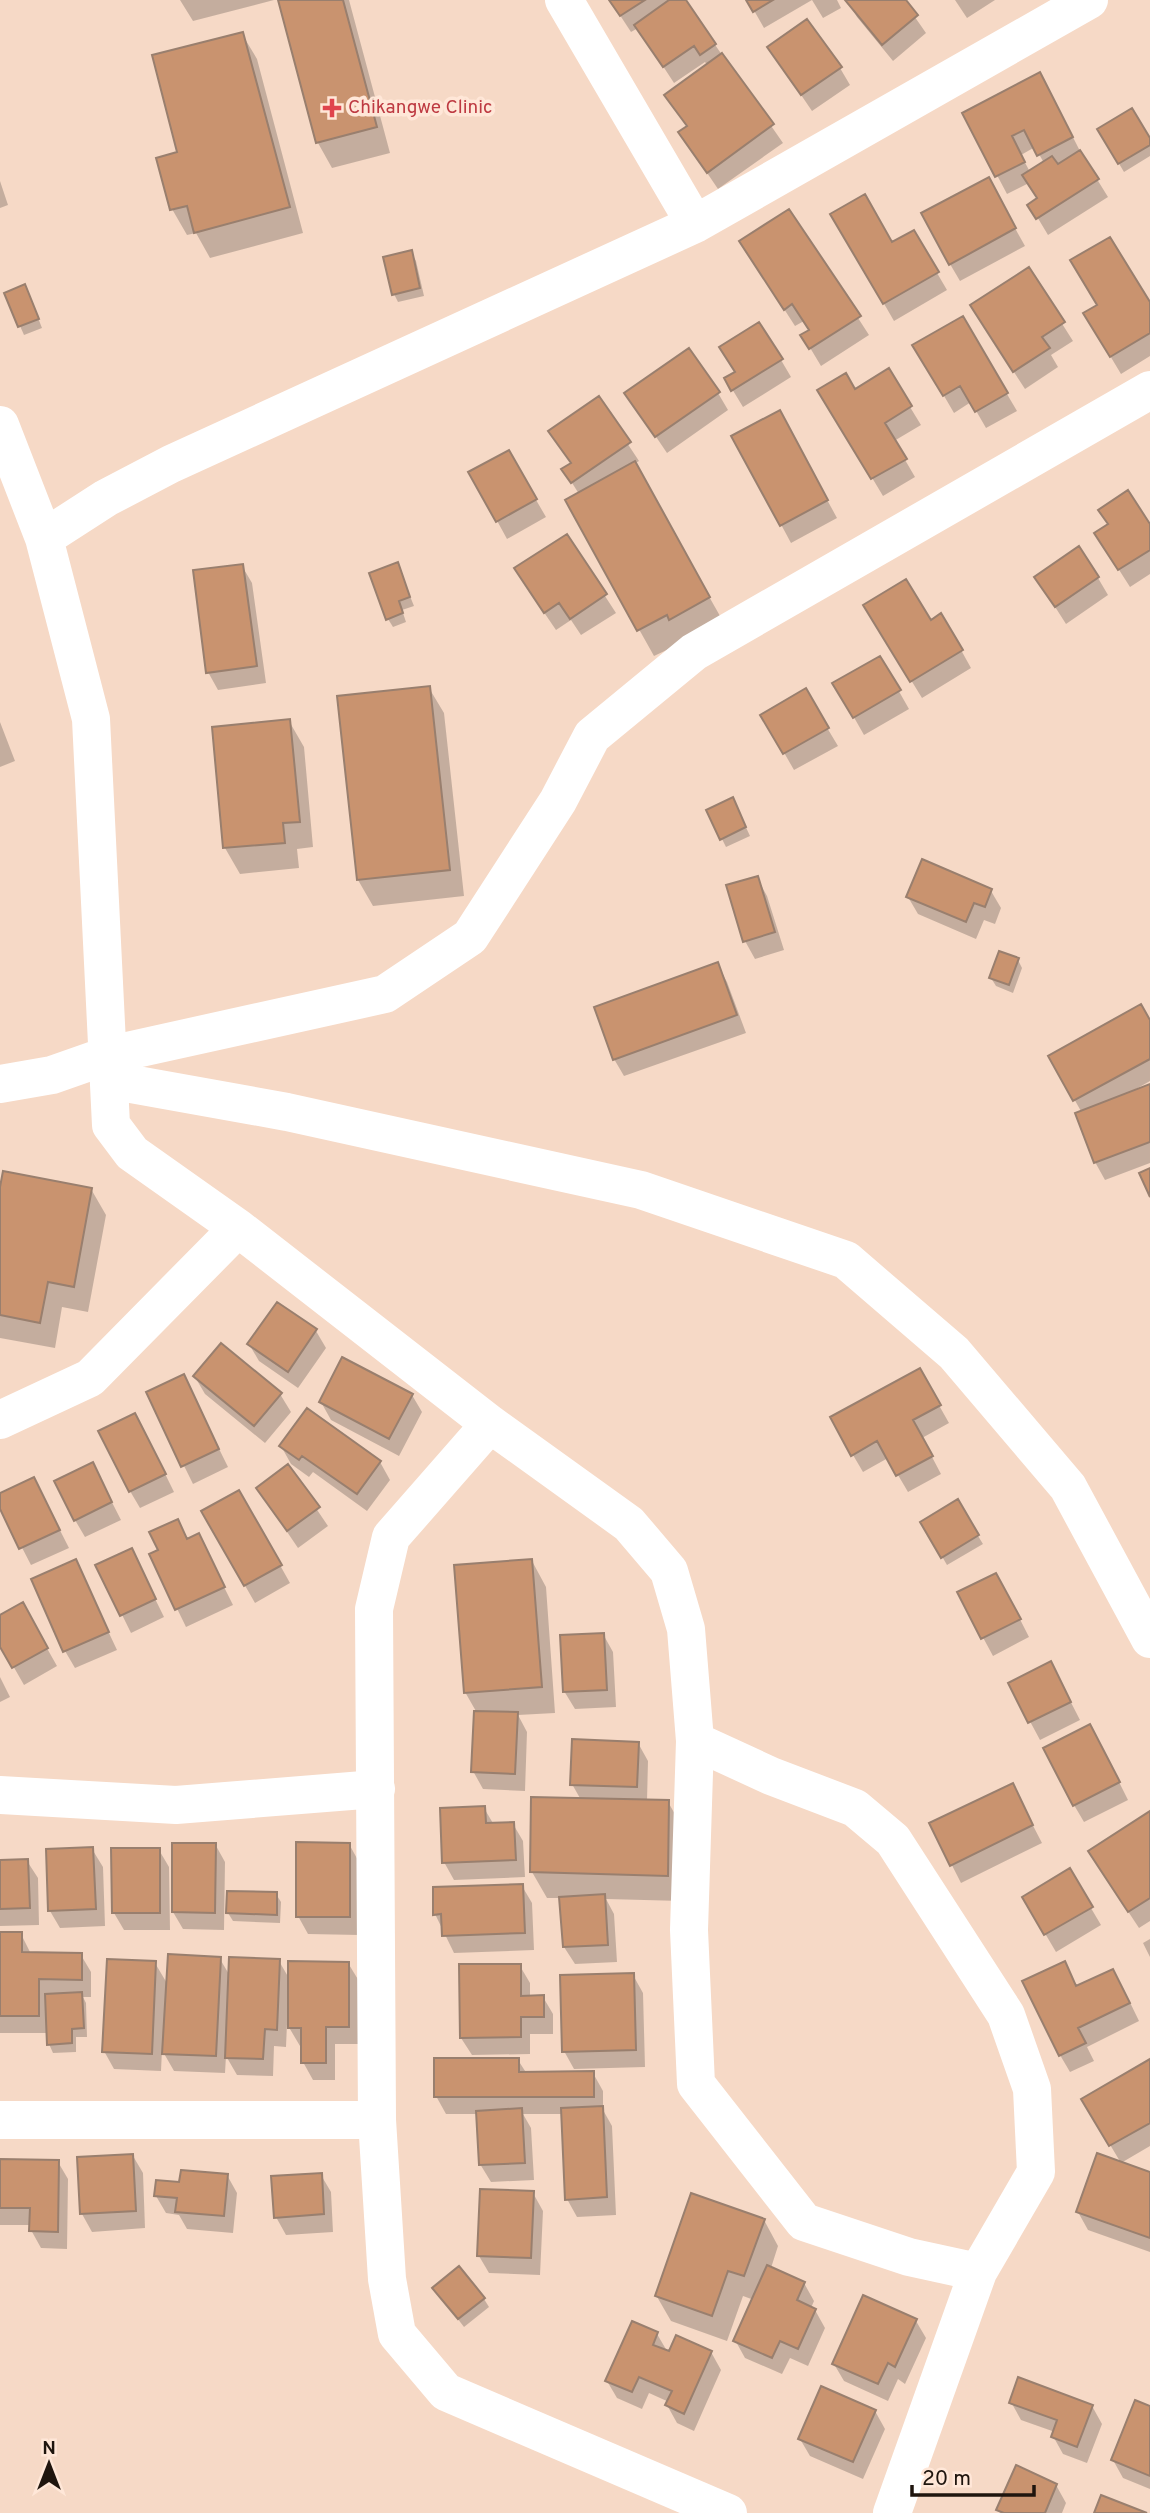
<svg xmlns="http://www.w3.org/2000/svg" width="1150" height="2513" font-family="Overpass,sans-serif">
<rect width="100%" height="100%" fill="#f6d9c6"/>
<path fill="#0003" fill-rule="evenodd" d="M180,0h94l-81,21z
M279,0h70l41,153 -58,15 -14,-25z
M610,0h74l99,143 -65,46 -38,-56 7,-6 -20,-32 41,-29 -3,-4 -31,21 -36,-55 -7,4z
M748,0h64l-48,28z
M812,0h25l4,8 -18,10z
M847,0h56l23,33 -33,28 -36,-44z
M955,0h40l-28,18z
M242,34l15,25 46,174 -93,25 -14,-25 -9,2 -15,-26 8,-56z
M769,48l71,20 10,17 -38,26z
M1050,92l32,63 26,42 -60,38 -18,-30 9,-6 -10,-16 -22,11 -43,-81zM1035,147l9,16 -14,9 -9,-17z
M1099,130l51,11v15l-26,16z
M988,180l37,66 -65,35 -10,-17z
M0,181l8,24 -8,3z
M789,211l80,124 -48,31 -18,-30 8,-5 -7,-10 -9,5 -54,-84z
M833,215l58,29 22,-12 34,58 -53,31z
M411,252l5,9 8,35 -26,6 -4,-8z
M1028,270l45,71 -22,14 7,12 -33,22 -43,-66z
M6,294l23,1 13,33 -18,7z
M1150,305v51l-29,18 -36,-60z
M962,318l55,93 -31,17 -15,-26 -17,11 -39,-67z
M781,360l10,17 -48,30 -17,-28z
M888,371l33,54 -27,16 21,36 -32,19 -63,-105h34z
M718,393l10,17 -61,43 -40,-59z
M598,399l41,62 -5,3 90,159 -70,33 -87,-155 12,-7 -15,-24 7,-6 -20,-33z
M789,430l48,88 -46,25 -57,-106z
M508,452l38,65 -39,22 -36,-66z
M1150,527v47l-20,13 -23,-36z
M566,536l50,77 -35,22 -10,-15 -15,10 -30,-44z
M397,564l17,42 -12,4 4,12 -13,5 -5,-8z
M242,566l10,17 14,100 -48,7 -10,-18z
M1036,577l62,1 10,17 -42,29z
M930,622l31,28 10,18 -49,30 -46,-75z
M880,658l29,51 -45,26 -29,-51z
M429,688l15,25 20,183 -91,10 -15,-26 -19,-183z
M805,691l33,55 -44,24 -31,-54z
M289,721l15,26 9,100 -16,2 2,19 -59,6 -15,-26 -11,-120z
M0,722l15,39 -15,6z
M737,808l13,28 -24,11 -4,-8z
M757,878l10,18 17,54 -29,9 -10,-18z
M991,891l10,17 -6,16 -11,-4 -8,19 -58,-25 -10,-17z
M1018,960l4,8 -9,25 -17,-7 -5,-8z
M717,964l10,18 19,51 -122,43 -10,-17z
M1150,1023v58l-14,8 1,2 13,-5v77l-45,17 -10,-18 -13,-49 -32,-57z
M91,1189l15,26 -18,97 -26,-5 -7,41 -55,-10v-141z
M277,1304l39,27 10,17 -28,40 -39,-27 -10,-17z
M919,1370l30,53 -27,15 19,36 -33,18 -20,-34 -25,14 -10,-17z
M183,1376l45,91 -35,17 -45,-91z
M195,1377l85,17 11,18 -26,31 -60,-49z
M412,1395l10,17 -23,44 -68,-36 -10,-18z
M145,1433l29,59 -34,16 -10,-17z
M281,1446l99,16 10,18 -23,31 -54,-39 -4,5 -18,-13z
M93,1465l28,55 -36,17 -10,-17z
M288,1467l40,59 -30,22 -40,-59z
M34,1479l35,69 -38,17 -31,-60v-10z
M239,1492l51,91 -35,20 -52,-91z
M957,1502l26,42 -36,21 -25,-43z
M177,1521l11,19 10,-5 35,70 -47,22 -35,-72 9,-4z
M131,1550l33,67 -33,16 -33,-67z
M75,1561l42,89 -42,18 -10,-17z
M532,1561l14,26 9,126 -37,2 9,17 -2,59 -42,-2 -10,-18 4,-58 -12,-21z
M1006,1592l23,45 -36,19 -34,-63z
M22,1604l35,62 -33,19 -24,-42v-26z
M603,1634l10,18 3,55 -41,2 -11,-18z
M0,1677l10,20 -10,5z
M1060,1681l20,39 -40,20 -30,-56z
M638,1743l10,18 -1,40 21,1 15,26 -1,73 -76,-2 8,15 3,48 -42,2 -11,-17 -3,-49h-14l-15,-26 49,-72 -9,-16z
M1100,1744l28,56 -44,22 -10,-17z
M1012,1785l30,58 -81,40 -30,-59z
M484,1808l10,17 19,-1 10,17 2,36 -71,3 -10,-18z
M1150,1813v108l-11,7 -39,-59z
M215,1844l10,18 -1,68 -41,-1 -10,-17z
M349,1844l10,18v73l-51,-1 -10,-18z
M92,1849l11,18 2,59 -45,2 -10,-17z
M159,1850l10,17 1,63h-46l-10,-17z
M0,1861h27l11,17 1,47 -39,1z
M1069,1871l32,54 -45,27 -32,-54z
M522,1886l10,17 2,47 -80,3 -19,-39z
M276,1894l5,8 -1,21 -47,-2 -5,-8z
M0,1934h21l10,20 50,1 10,17v25h-8l3,6 1,34h-11v15l-23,1 -4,-9 -1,-11h-48z
M1150,1939v18l-7,-14z
M220,1959l10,17 49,-15 11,19 58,-17 11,18v63h-24v36h-22l-10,-18v-16h-3l-13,-22 -1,23 -12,-1 -1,30 -36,-1 -11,-19 -1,17 -51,-2 -12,-21 -1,21 -47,-2 -10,-18 51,-88 13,22z
M1064,1963l13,25h46l16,33 -52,26 7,14 -24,11 -10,-17z
M520,1966l10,17v14h13l10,17v20h-23v20l-58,1 -11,-17z
M633,1975l10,18 2,74 -71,2 -10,-18z
M518,2060l9,14 66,-1 10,18v19l9,16 4,89 -39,2 -10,-18 -4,-85h-40l8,14 3,52 -43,2 -11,-18 -2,-50h-32l-10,-18z
M1150,2061v85l-29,17 -15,-25z
M133,2156l10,17 2,55 -53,4 -10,-18 -3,-56z
M0,2161l58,1 10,17 -1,70 -26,-1 -10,-18v-5h-31z
M1150,2174v78l-62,-22 -10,-18z
M227,2175l10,18 -4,40 -46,-4 -8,-14 -13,-2 -10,-17 25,-12z
M321,2175l10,17 2,40 -47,3 -10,-18z
M533,2193l10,18 -3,64 -51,-2 -10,-17z
M764,2220l14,26 -7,22 33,15 10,18 -3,7 4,2 10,18 -17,38 -18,-8 -8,16 -37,-16 -10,-18 19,-40 -11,-4 -16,45 -56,-20 -15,-26z
M434,2288l50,11 5,8 -25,20z
M916,2321l10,17 -21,46 -7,-5 -10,22 -44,-20 -10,-17z
M657,2334l10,17 44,1 10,18 -27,61 -17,-8 -10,-18 2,-3 -20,-9 -7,16 -25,-11 -10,-17z
M1011,2402l81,4 10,18 -15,39 -24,-9 -10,-18 2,-4 -34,-12z
M1150,2408v81l-27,-11 -10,-18z
M875,2411l10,18 -22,50 -53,-23 -10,-17z
M1056,2485l10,18 -4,10h-62l-2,-4z"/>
<path fill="#c9936f" stroke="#997f6e" stroke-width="2" d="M278,0h65l34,127 -61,16z
M609,0h36l-25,16z
M669,0h17l30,44 -16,11 -6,-9 -31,21 -29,-42z
M746,0h27l-20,12z
M845,0h61l12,15 -36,30z
M807,19l35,48 -41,28 -34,-48z
M243,32l47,175 -96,26 -7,-27 -17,4 -14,-52 21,-6 -25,-97z
M722,53l52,71 -67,49 -29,-41 9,-6 -23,-31z
M1040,72l33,65 -36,19 -13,-26 -12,6 13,26 -30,15 -33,-64z
M1132,108l18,30v7l-32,19 -21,-35z
M1080,150l19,29 -63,40 -9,-14 10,-7 -15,-23 30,-19 6,8z
M989,177l27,51 -67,37 -28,-52z
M865,194l27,48 22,-12 25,42 -56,32 -53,-90z
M789,209l72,107 -52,33 -9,-14 9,-5 -17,-26 -8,6 -45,-69z
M1110,237l40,65v31l-40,24 -27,-44 14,-8 -27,-45z
M412,250l8,38 -28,7 -9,-38z
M1029,267l36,55 -23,15 8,11 -37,24 -43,-67z
M25,284l14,35 -21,8 -14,-34z
M963,316l45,77 -33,19 -15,-26 -17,10 -31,-51z
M759,322l24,37 -52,32 -7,-13 11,-6 -16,-25z
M689,348l31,44 -65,45 -31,-44z
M889,368l23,38 -27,17 22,36 -36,20 -54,-89 29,-17 9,16z
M599,396l32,46 -60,41 -10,-14 10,-6 -23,-32z
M780,410l48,90 -48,26 -49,-90z
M509,450l28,49 -41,23 -28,-50z
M635,461l75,136 -41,23 -2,-5 -30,16 -72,-131z
M1128,490l22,34v26l-32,20 -24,-37 14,-9 -10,-14z
M567,534l40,60 -37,25 -11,-16 -15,10 -30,-45z
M1079,546l20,31 -44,30 -21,-30z
M398,562l12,35 -11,4 4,12 -17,7 -17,-47z
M243,564l14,102 -51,7 -13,-103z
M906,579l25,41 10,-7 22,37 -53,32 -47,-77z
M880,656l21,34 -48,28 -21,-35z
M430,686l20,184 -93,10 -20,-184z
M806,688l23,40 -46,26 -23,-39z
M290,719l10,103 -17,1 2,20 -62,5 -11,-121z
M733,797l13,30 -26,13 -14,-30z
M922,859l70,30 -7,18 -11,-4 -8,19 -60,-25z
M758,876l17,56 -32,10 -17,-57z
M999,951l20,7 -10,27 -20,-7z
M718,962l19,53 -124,45 -19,-53z
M1141,1004l9,16v39l-77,42 -25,-45z
M1150,1084v58l-56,21 -19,-50z
M1150,1168v29l-11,-24z
M3,1171l89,17 -18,99 -26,-5 -8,41 -40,-8v-128z
M277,1302l40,27 -29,43 -41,-28z
M221,1343l61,50 -28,33 -61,-50z
M342,1357l71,37 -24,45 -70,-37z
M920,1368l21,37 -28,15 20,36 -37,20 -19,-35 -26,15 -21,-39z
M184,1374l35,75 -38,18 -35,-75z
M307,1408l74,53 -24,33 -55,-38 -3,4 -20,-14z
M135,1413l31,61 -37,18 -31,-61z
M93,1462l19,40 -38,19 -20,-40z
M288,1464l32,43 -33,24 -31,-43z
M34,1477l26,53 -41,19 -19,-40v-16z
M239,1490l43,75 -38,21 -43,-75z
M958,1499l21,36 -38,23 -21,-36z
M178,1519l9,20 12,-6 26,54 -50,23 -26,-56 9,-4 -9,-18z
M132,1548l24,51 -36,17 -25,-51z
M76,1559l33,73 -46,20 -32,-73z
M532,1559l10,128 -78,6 -10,-128z
M996,1573l25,46 -40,20 -24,-47z
M23,1602l25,46 -36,20 -12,-21v-32z
M604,1633l3,57 -44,2 -3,-57z
M1051,1661l20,41 -43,21 -20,-40z
M474,1711l44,1 -3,62 -44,-2z
M1090,1724l30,58 -47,24 -30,-58z
M572,1739l67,3 -2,45 -67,-2z
M1013,1783l20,42 -83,41 -21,-43z
M531,1797l138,3 -1,76 -138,-4z
M485,1806l1,17 28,-1 2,38 -74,3 -2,-55z
M1150,1811v87l-22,14 -40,-61z
M296,1842l54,1v74h-54z
M172,1843h44l-1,70 -43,-1z
M93,1847l3,62 -48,2 -2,-62z
M111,1848h49v65h-48z
M28,1859l2,49 -30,1v-49z
M1070,1868l23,39 -49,28 -22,-38z
M523,1884l2,49 -83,3 -1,-22 -8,1v-28z
M227,1891l50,1v23l-51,-2z
M605,1894l3,51 -45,2 -4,-50z
M0,1932h22v20l60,1v27l-43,-1v37h-39z
M168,1954l53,3 -5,99 -54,-2z
M229,1957l51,2 -3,71 -12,-1 -2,30 -38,-1z
M107,1959l49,2 -4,93 -50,-2z
M288,1961l61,1v65h-23v36h-25v-35h-13z
M1065,1961l11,25 37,-17 17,34 -52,25 8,15 -27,13 -37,-75z
M459,1964h62v32l23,-1v22h-23v20l-61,1z
M634,1973l2,77 -74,2 -2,-77z
M82,1992l2,36 -12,1v14l-25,2 -2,-51z
M434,2058h85v14l75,-1v26h-160z
M1150,2059v64l-41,23 -28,-47z
M603,2106l4,91 -42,3 -4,-92z
M522,2108l3,55 -46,2 -3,-54z
M1097,2153l53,19v66l-74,-26z
M133,2154l3,57 -56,3 -3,-57z
M0,2159l59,1 -1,72 -29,-1 1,-23h-30z
M181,2170l47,4 -4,42 -49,-4 2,-14 -23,-2 2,-16 23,2z
M322,2173l2,41 -50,4 -3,-42z
M480,2189l54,2 -3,67 -54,-2z
M691,2193l74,26 -21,57 -16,-5 -16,45 -57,-20z
M767,2265l38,17 -8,18 19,9 -18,40 -18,-8 -8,17 -39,-17z
M459,2266l26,32 -27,21 -26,-31z
M863,2295l54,24 -22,48 -7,-4 -10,21 -46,-20z
M632,2321l26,11 -5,13 16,6 7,-16 36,16 -28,63 -19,-9 7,-14 -33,-14 -7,15 -27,-11z
M1018,2377l75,28 -16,42 -26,-10 6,-17 -48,-17z
M821,2386l55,24 -23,52 -55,-23z
M1135,2400l15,6v70l-39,-16z
M1016,2465l41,19 -12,29h-41l-8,-3z
M1101,2495l46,18h-53z"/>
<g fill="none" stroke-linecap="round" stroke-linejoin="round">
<path stroke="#fff" stroke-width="38" d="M564,0l131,224
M0,425l44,113
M109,1080l178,32 354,78 205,70 108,93 114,134 82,152
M0,1084l52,-9 57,-20 276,-61 85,-57 88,-136 34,-65 102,-84 456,-262
M0,1420l90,-42 148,-150
M490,1424l139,100 40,47 17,58 9,112 -6,189 7,154 108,138 105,35 69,15
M695,1741l76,35 84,32 38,32 113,175 26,74 4,83 -58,100 -86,241
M0,1795l176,10 200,-16
M0,2120h377
M728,2513l-282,-121 -49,-58 -10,-55 -10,-159 -3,-511 17,-72 99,-113 -252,-196 -106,-75 -21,-28 -20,-406 -47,-181 62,-40 65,-34 524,-240 394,-224"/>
</g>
<path fill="#e0444e" stroke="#ffe7d8" stroke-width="2.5" d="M328.5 97.5h7v7h7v7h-7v7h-7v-7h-7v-7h7z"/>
<g text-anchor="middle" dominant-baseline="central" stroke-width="7" stroke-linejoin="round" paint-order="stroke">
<g font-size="19" fill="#be3a42" stroke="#ffe7d8" text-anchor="start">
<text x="348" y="108">Chikangwe Clinic</text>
</g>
</g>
<g transform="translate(49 2464)" stroke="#ffe7d8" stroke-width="5" paint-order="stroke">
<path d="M0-5L12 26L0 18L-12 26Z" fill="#1f150e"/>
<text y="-10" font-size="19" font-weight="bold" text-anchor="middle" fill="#1f150e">N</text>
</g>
<path d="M912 2485v10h122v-10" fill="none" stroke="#1f150e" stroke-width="3.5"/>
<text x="922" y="2485" font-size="21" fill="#1f150e" stroke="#ffe7d8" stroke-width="5" paint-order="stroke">20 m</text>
</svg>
